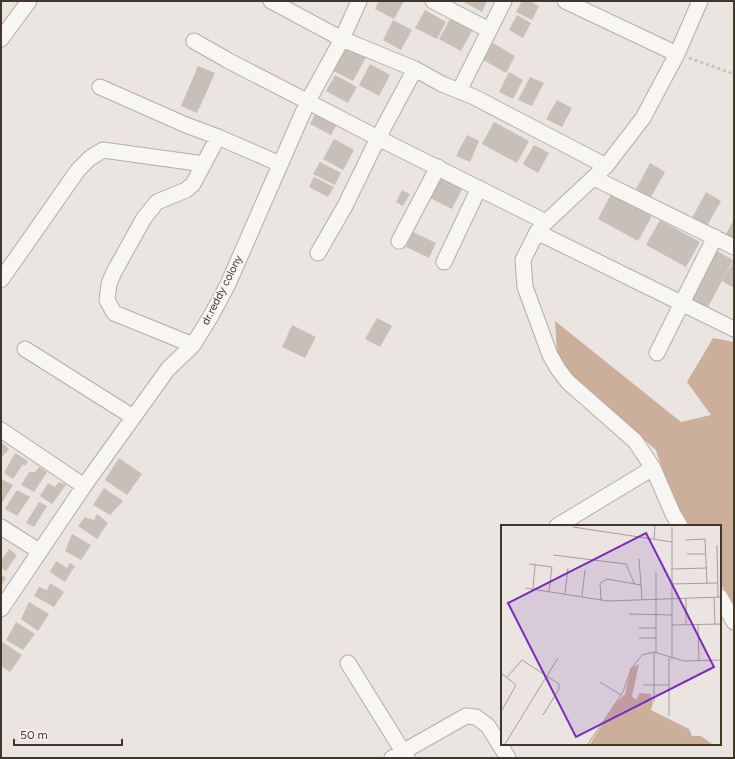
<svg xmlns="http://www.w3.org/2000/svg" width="735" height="759" font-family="Figtree,sans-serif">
<rect width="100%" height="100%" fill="#eae5e0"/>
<path fill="#cbaf9b" d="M555,321l126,101 30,-7 -24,-33 26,-44 21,4v263l-14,-22v-57h-36l-7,-11 -21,-65 -98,-84z"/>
<path fill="#c7bfb8" d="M379,1h25l-10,18 -19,-10z
M462,1h25l-5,11z
M522,1h7l10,5 -7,14 -16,-8z
M425,10l21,12 -9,17 -22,-11z
M517,15l14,8 -8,15 -14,-8z
M451,17l22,12 -12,22 -22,-12z
M393,20l19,10 -11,20 -18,-10z
M493,43l22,13 -9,17 -23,-13z
M344,45l22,12 -13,24 -23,-12z
M370,64l20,11 -11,21 -20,-11z
M198,66l17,7 -18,40 -16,-7z
M509,72l14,8 -10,19 -14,-7z
M335,75l22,12 -9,16 -22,-12z
M530,77l14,6 -12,23 -14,-6z
M557,100l15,8 -10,19 -16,-8z
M318,109l21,11 -8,15 -21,-11z
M494,122l35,19 -12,22 -35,-19z
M467,135l12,6 -9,21 -14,-6z
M334,139l20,11 -11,20 -20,-11z
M534,145l15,8 -11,20 -15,-9z
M320,162l21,11 -6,12 -22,-11z
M650,163l15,9 -14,25 -15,-8z
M442,176l21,11 -11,22 -22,-11z
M314,177l20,10 -6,10 -19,-10z
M402,190l8,4 -7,12 -7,-4z
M706,192l15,9 -14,25 -15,-8z
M611,194l41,22 -14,25 -40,-22z
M734,219v19l-8,-4z
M660,220l40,22 -14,25 -40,-22z
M413,232l23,11 -7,15 -23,-11z
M717,251l16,9 -26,49 -16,-8z
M734,260v28l-12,-7z
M377,318l15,8 -12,21 -15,-8z
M292,325l24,12 -11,21 -23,-11z
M1,442l8,7 -8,9z
M15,453l13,8 -3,5 -2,-2 -10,15 -9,-6z
M119,458l23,16 -15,21 -22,-15z
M39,467l8,5 -13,20 -13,-7 8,-13h6z
M1,479l12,6 -12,19z
M59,482l7,3 -14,19 -12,-8 8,-13 7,4z
M104,488l19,13 -13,14 -17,-10z
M17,490l13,7 -13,19 -12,-7z
M39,502l8,4 -13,21 -8,-4z
M97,514l11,9 -11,16 -19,-13 7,-9 9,3z
M72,534l19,11 -10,15 -16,-9z
M9,549l8,6 -11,16 -5,-3v-7z
M56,561l11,7 3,-5 5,3 -10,16 -15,-10z
M1,575l5,3 -5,8z
M50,583l14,9 -10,15 -20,-11 5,-9 8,3z
M29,602l20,12 -11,17 -17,-12z
M16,622l19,12 -12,16 -17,-10z
M2,642l20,13 -12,17 -9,-6v-22z"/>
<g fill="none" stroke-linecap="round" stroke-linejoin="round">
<g stroke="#b4ada5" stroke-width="17">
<path id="minor" d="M271,1l71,38 73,30 27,15 32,13 132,69
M433,1l56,29
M565,1l112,53
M1,39l28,-38
M194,41l35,20 149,77 168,84
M100,87l86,38 32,12
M459,91l45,-90
M594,178l140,69
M537,232l197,97
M399,241l39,-74
M318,253l27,-47 33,-68 37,-69
M444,262l35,-74
M1,280l77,-110 12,-12 13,-8 101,14
M193,345l-79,-32 -7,-13 2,-16 5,-12 30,-54 13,-16 29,-12 7,-6 25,-47 62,27
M25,349l108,68
M657,353l58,-116
M1,430l83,56
M557,526l96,-58
M680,526l-7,-12 -20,-46 -18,-27 -67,-59 -10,-13 -8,-14 -25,-68 -2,-27 14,-28 9,-10 60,-56 37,-48 34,-64 23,-53
M1,527l38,24
M720,597l14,25
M1,609l83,-123 84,-117 25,-24 18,-29 17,-32 80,-183 34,-62 17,-38
M348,663l59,95
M392,758l74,-42 10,1 12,9 20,32"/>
</g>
<path stroke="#c5c0ba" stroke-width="2.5" stroke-dasharray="3 3" stroke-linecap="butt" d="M689,58l45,16"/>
<use href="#minor" stroke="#f8f6f3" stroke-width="15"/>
</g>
<g text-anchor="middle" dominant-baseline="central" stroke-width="3" stroke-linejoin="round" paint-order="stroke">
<g font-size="11" fill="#423628" stroke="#f7f3f0">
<text transform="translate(222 290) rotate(-63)">dr.reddy colony</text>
</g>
</g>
<g transform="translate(501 525)">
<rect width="220" height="220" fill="#eae5e0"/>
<path d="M138,139l-7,32 4,4 4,-7 11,1 2,9 -2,7 38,19 3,7h9l11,8h-122l25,-40 10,-10 6,-26z" fill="#cbaf9b"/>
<path fill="none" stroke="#a79f96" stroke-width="1" d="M72,2l99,15v117M153,14l1,-13M184,15l20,-1 2,44M171,17v-15M216,20l1,52M186,29h19M52,30l73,9 9,21M138,34l2,26M28,39l23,3 -3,24M170,44l36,-1M170,59l47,-1M24,63l83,13 113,-4M32,64l2,-24M64,68l3,-25M81,71l3,-26M213,72l1,28M100,75l-1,-17 7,-4 34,6 1,14M128,89l43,1M171,100l49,-1M185,100v-27M197,100l1,36M138,103h17M138,113h17M153,127v50M155,128v-81M168,133v58M0,148l15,12 -15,27M6,152l15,-17 37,24v5l-16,26M99,157l21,13M142,160h26M4,219l53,-86M87,219l35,-52 8,-23 11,-14 12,-3 30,9 37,-1"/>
<path fill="#7b2cbf" fill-opacity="0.15" stroke="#7b2cbf" stroke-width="2" d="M145,8l68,134 -138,70 -68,-134z"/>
<rect width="220" height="220" fill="none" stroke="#423628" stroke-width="2"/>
</g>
<rect width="735" height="759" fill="none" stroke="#423628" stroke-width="4"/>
<path d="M14 739v6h108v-6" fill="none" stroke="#423628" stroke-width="2"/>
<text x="20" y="739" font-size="12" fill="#423628" stroke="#f7f3f0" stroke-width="3" paint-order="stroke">50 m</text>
</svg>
